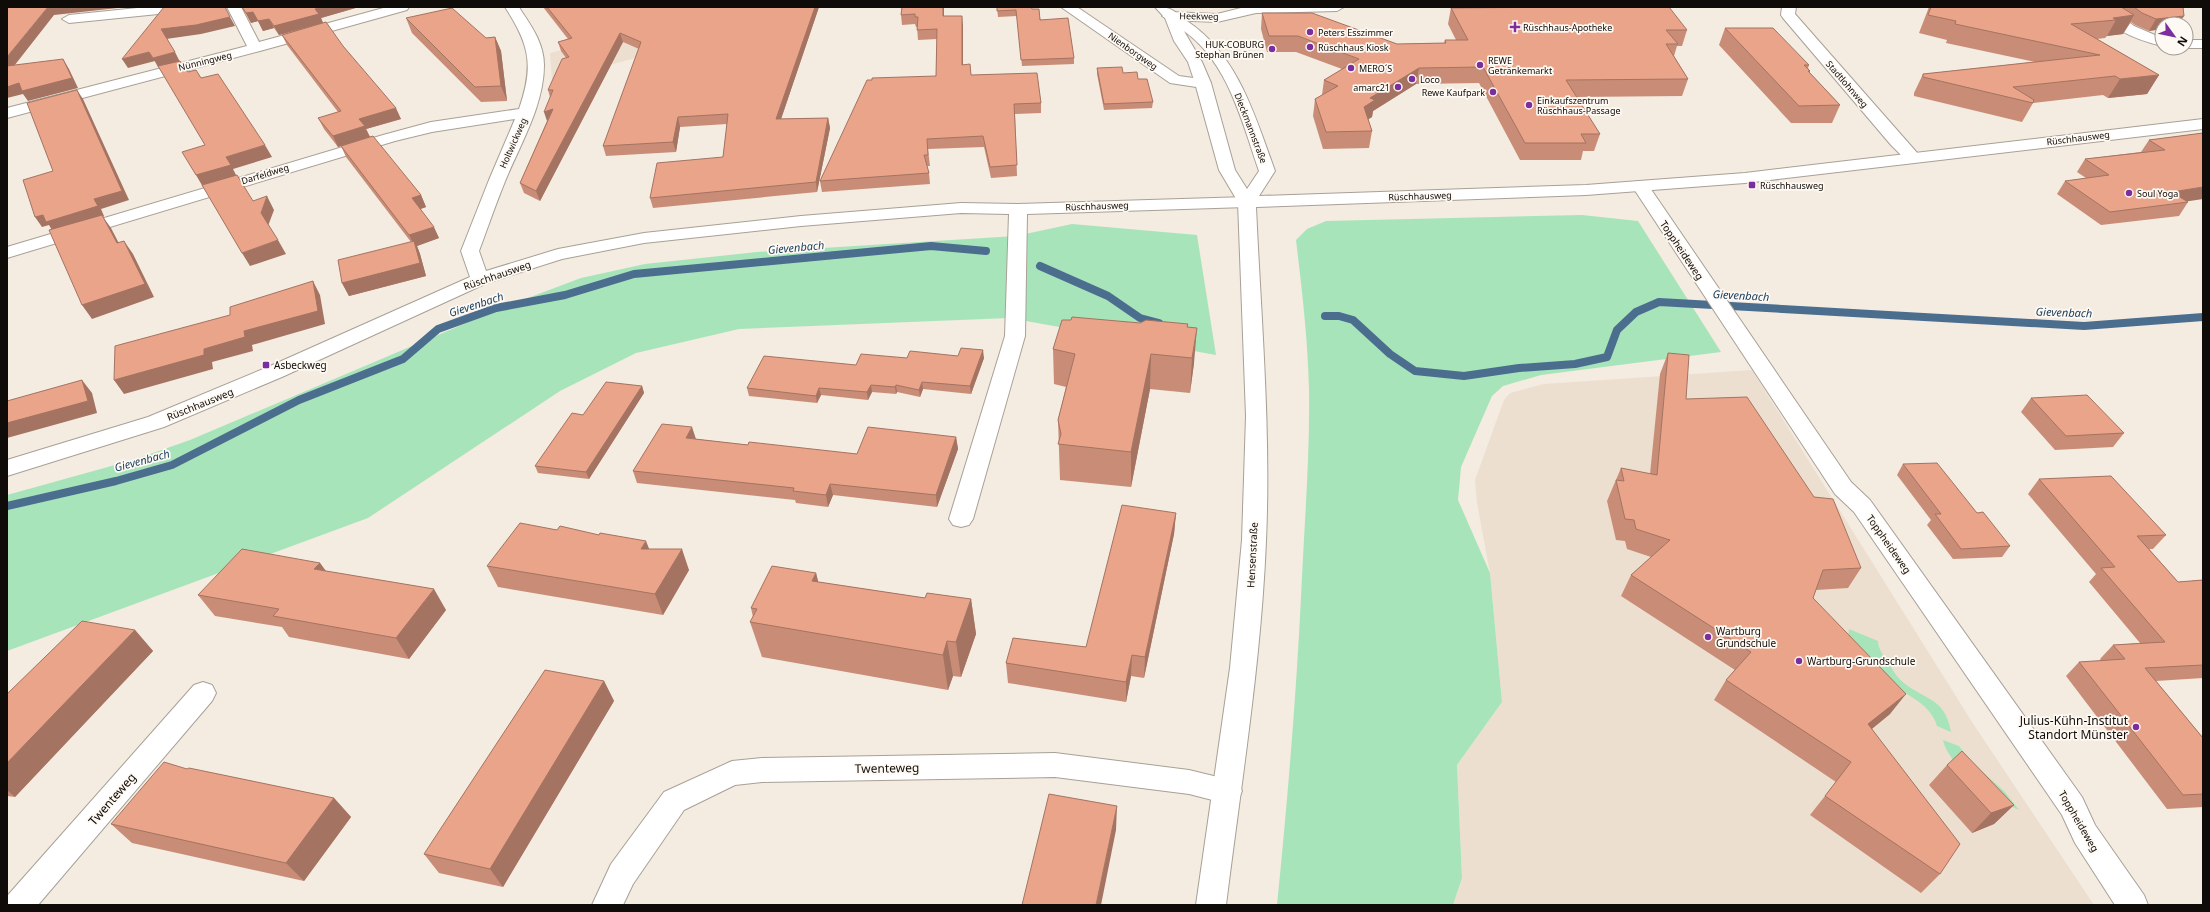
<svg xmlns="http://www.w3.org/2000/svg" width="2210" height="912" font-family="'Noto Sans',sans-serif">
<rect width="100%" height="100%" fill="#f4ebe1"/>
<path fill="#eddfcf" d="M636,31l19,22 -103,27 -2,-27z
M1752,370l220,352 122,183h-641l9,-27 -5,-113 45,-63 -12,-129 -13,-70 -2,-23 29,-80 6,-7 34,-9z"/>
<path fill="#a8e4ba" d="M1582,215l56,6 83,131 -180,23 -38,11 -11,10 -31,71 -3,33 32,73 12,129 -45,63 5,113 -9,27h-176c11,-109 20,-218 25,-328 3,-62 8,-125 7,-187 -1,-50 -7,-100 -13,-150l11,-11 19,-8z
M1072,224l125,11 19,120 -207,-37 -270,11 -103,24 -76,38 -192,127 -361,133v-156l126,-35 57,-20 314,-133 77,-29 64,-14 112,-12 259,-16z
M1849,629l29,12c0,7 5,14 9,20 5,7 9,16 17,22 23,18 41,15 47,49l-14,-6c-7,-25 -36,-32 -52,-47 -14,-13 -25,-29 -37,-43z
M1943,740l16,6 11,14 34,31 15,19c-23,-10 -71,-44 -76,-70z"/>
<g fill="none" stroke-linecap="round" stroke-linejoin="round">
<path stroke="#4b6e8f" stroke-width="8" d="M1040,266l68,30 32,22 19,5
M1325,316h14l14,4 37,34 25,17 49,5 55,-8 56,-4 32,-7 10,-27 19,-18 23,-10 425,24 119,-9
M7,506l109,-25 56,-16 127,-65 104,-41 35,-30 58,-21 69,-13 69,-21 297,-28 55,5"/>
<g stroke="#a8a096" stroke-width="2">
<path id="street" d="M147,7h48l-7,4 -119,12 -7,-4 7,-4z
M227,7h14l18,35 128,-35h22l-2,3 -147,41 -253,67v-10l240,-62z
M505,7h14l3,5c11,16 22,33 22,53 0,40 -23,78 -38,114 -10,24 -18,48 -27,72l7,20 72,-22 86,-16 157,-17 160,-13 57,1 229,-7 6,1 3,4 -3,4 -6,1 -220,7 -2,122 -52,183 -4,6 -8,2 -8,-2 -4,-6 56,-183 4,-122 -48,-1 -160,13 -157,17 -82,16 -75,24 -205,94 -118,50 -157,49v-16l141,-43 120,-50 202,-90 -9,-26 28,-71 26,-61 -83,13 -37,9 -388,117v-11l376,-112 48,-13 88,-13c15,-43 11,-64 -14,-102z
M1061,7h16l102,69 29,4 3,3 -3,3 -5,2 -33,-5z
M1240,7h104l-7,4 -81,2 -39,9 -48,-2 -7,-4 7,-4 48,2 24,-6z
M1782,7h14l-1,7 124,141 2,3 -2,3h-12l-16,-16 -108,-127 -2,-3z
M2094,7h15l25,19 28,12v8c-25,-6 -53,-17 -68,-39z
M2186,40h17v8h-18z
M1640,181l6,1 205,300 19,18 212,297 13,28 49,70 4,10h-33l-40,-62 -13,-28 -208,-303 -19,-18 -203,-308 2,-4z
M203,682l9,3 4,8 -4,8 -174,204h-31l1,-10 186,-210z
M1055,753l134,17 49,12 4,9 -4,9 -10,4 -39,-10 -134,-17 -293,5 -27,3 -51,25 -51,74 -10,21h-31l19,-41 53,-72 68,-31 30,-3z"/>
</g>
<g stroke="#a8a096" stroke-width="2">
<path id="secondary" d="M1155,7c18,0 18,4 32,14 51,34 68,95 88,150l-16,25 327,-11 159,-12 458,-54v10l-458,54 -159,12 -330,12c5,112 15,222 10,334 -5,122 -25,243 -40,364h-30l34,-237 12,-128 4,-124 -8,-214 -19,-32 -24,-87 -7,-21 -14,-21 -9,-23zM1184,31c44,31 58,91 75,140l-12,18 -12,-19 -24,-87 -9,-21z"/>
</g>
<use href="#street" fill="#fff" fill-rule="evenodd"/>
<use href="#secondary" fill="#fff" fill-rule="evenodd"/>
</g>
<path fill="#c98d77" d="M242,7h117l-38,11 2,5 -44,12 -5,-7 -11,3 -5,-10 -7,2z
M543,7h276l-38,112 47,-1 2,10 -13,64 -164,16 -3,-10 73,-41 4,-33 -47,3 -4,25 -70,4 -3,-10 36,-97 -16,-7 -83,159 -16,-8 -4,-10 27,-62 3,-24 -2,-7 18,-32 -5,-7 -3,-9 10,-3z
M902,7h42v9l19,10v39l8,10 70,28v10l-26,1 2,62 -26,2 -7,-31 -56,2 2,17h-3l2,7 1,11 -108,8 -2,-11 116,-105 1,-37 -19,1 -1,-13h-1l-1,-3 -13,1 -1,-10z
M997,7l35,2 42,49v6l-52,2 -5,-50 -19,1z
M1929,7h254l1,9 -6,8h-16v5l-13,2 -14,-6 -4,-3 -8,12 -16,2 -2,2 -8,1 62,36 -12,19 -39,4 -5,-3 -70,8 -11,19 -108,-26v-3l9,-19 112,-12 -89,-19 1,-3 -28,-7z
M1451,8l236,22 -5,16h-5l-3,10 14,23 -6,17 -106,1 24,37 -6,17h-11l-2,9h-61l-41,-77 -63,1 -43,27 -1,6 -4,2 4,12 -3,17 -46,1 -10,-33 2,-17 7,-4 2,-15 18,-11 -46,-17h-29l-6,-23 1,-16 135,31 47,-1 1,-3h11l-8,-16z
M406,18l80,20 9,-1 6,14 6,50 -26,1 -69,-69z
M1725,28l84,37 -1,3 2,3v2l30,32 -8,18h-41l-72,-78z
M282,35l61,11 58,73 -35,10 4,8 51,58 5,12 -6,2 19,29 -22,8 3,8 6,22 -77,20 -7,-13 69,-41 -65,-85 -5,-11 -3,1 -14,-18 -6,-11 20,-6 -51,-67z
M1097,68l26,5 15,6 15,23 -1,6 -48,2 -7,-36z
M2203,133l-16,68 1,1 -9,14 -78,9 -44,-31 8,-13 21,-3 -9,-6 8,-13 56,-7 8,-12z
M1140,323l48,1v3l6,36 -4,30 -40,-4 -19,98 -71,-7 -2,-60 8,-33 -12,-3 -1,-35z
M1668,353l18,46 175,169 -13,20 -32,2 -3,8 77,116 -18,15 68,145 -19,19 -111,-78 26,-33 -122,-82 12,-20 9,-10 -114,-74 10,-21 20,-18 -24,-8 -2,-8 -9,-1 -9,-39 14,-33 29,6 10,-100z
M958,356l26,2 -13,36 -48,-5 -3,8 -23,-5 -1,2 -24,-2 -4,8 -47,-5 -4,8 -68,-7 -2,-8 109,-23 51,-7z
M642,386l2,7 -55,86 -51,-6 -3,-7 48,-51z
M2031,398l93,35 -11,14 -58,3 -34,-38z
M956,437l2,12 -21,58 -104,-12 -5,12 -32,-4 -1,-3 -158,-17 -4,-12 63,-32 52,6 109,9z
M1903,464l74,49 33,33 -8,11 -49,2 -26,-34 4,-5 -34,-45z
M2039,479l127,56 -13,14h-4l29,33 25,-2v98l-47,3 47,57v69l-36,2 -101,-133 13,-14 22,-1 -1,-2 13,-14 27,-2 -51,-61 7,-8 -68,-80z
M1176,513l-2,21 -30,144 -13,-2 -5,26 -118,-19 -2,-20 80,-16z
M649,549l40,21 -26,45 -165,-28 -11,-21z
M320,563l6,8 120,39 -37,49 -120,-22 -7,-10 -67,-11 -17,-21z
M816,573l2,9 107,16 46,1 5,35 -15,43 -8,-1 -5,14 -186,-33 -12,-35 3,-5 -2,-9z
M135,630l18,21 -138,146 -8,-1v-102z
M604,681l10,20 -111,186 -64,-14 -15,-19z
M1947,765l67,40 -20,19 -22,9 -43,-48z
M187,769l147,29 17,19 -47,64 -172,-38 -21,-19z"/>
<path fill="#a47361" d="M48,7h79l-73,8 -47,60v-18z
M322,7h37l-38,11 2,5 -44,12 -5,-9 41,-17z
M815,7h4l-41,121 -2,-9z
M943,7h1v19l-1,-10z
M253,12l5,9 -7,2 -5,-10z
M2134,15l-11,19 -16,2 9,-16 -3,-2z
M962,16l1,10v49l-1,-10z
M2184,16l-6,8h-16v5l-13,2 7,-12z
M230,17l5,9 -34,8 -35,5 -5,-10z
M269,19l5,9 -11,3 -5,-10z
M620,33l3,9 -83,159 -4,-10z
M495,37l6,14 6,50 -6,-15z
M149,52l6,9 -27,7 -6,-9z
M175,52l5,10 -22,5 -5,-9z
M63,59l6,10 9,19 -50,13 -5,-7 -16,4v-11z
M1419,68l-3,16 -43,27 -1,6 -11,7 3,-17 6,-9z
M2159,75l-12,19 -39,4 12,-19z
M77,90l6,9 46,101 -28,9 3,7 -1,1 8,11 15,29 -73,-25 -4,-7 -7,2 -7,-10 59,-18z
M396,108l5,11 -35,10 4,8 -32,10 -5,-11 26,-17z
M553,109l-6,12 -3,-9z
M678,117l2,10 -4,25 -3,-10z
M828,118l2,10 -13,64 -1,-10z
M265,145l7,12 -39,12 4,8 -34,10 -7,-12 30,-18z
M2203,187v12l-40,6 9,-13z
M421,195l5,12 -8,3 -6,-12z
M267,196l7,14 -6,16 -7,-13z
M434,227l5,11 -22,8 3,8 6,22 -77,20 -7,-13 73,-36 -6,-12z
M278,240l8,14 -36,12 -8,-13z
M124,241l9,13 21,43 -62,22 -10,-14z
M313,281l7,14 5,29 -73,21 1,6 -41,11 1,7 -89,25 -10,-14 90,-31 40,-18z
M1197,328l-3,35 -4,30 2,-35z
M983,350l1,8 -13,36 -1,-8z
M1151,354l-1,35 -19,98v-35z
M82,380l10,13 5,20 -90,25v-15z
M922,382l1,7 -3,8 -1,-7z
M871,385l1,7 -4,8 -1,-8z
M896,385l1,7 -1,2 -1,-7z
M642,386l2,7 -55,86 -3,-7z
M819,388l2,7 -4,8 -1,-7z
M692,427l4,12 -10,-1z
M956,437l2,12 -21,58 -1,-12z
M830,484l3,11 -5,12 -2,-12z
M1176,513l-2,21 -30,144 1,-21z
M646,541l8,20 -13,-12z
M682,549l7,21 -26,45 -8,-21z
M320,563l14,20 -20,-14z
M816,573l9,35 -13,-27z
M434,589l12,21 -37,49 -13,-21z
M971,599l5,35 -15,43 -5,-35z
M135,630l18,21 -138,146 -8,-7v-27z
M947,641l6,35 -5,14 -5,-35z
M1132,655l-1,21 -5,26v-20z
M604,681l10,20 -111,186 -13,-18z
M1906,694l-16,20 -37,30 15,-20z
M334,798l17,19 -47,64 -18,-18z
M2014,805l-20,19 -22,9 19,-20z
M1117,806l-1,24 -15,75h-5z"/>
<path fill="#eaa48a" stroke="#a47361" d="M7,7h41l-41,50z
M164,7h61l5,10 -34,8 -35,4 14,23 -22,6 -4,-6 -27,7z
M242,7h80l-7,2 4,5 -45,12 -5,-7 -11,2 -5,-9 -7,1z
M547,7h268l-39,112 52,-1 -12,64 -166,16 7,-35 66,-6 5,-43 -50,3 -5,25 -70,4 38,-104 -21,-9 -84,158 -16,-8 33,-74 -9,3 9,-22h-5l14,-31 7,-2 -11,-15 14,-4z
M902,7h41v9h19v49l8,-1 1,11 66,-2 4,30 -27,1 3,61 -27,2 -7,-31 -56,3 1,16h-4l5,18 -109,8 47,-101h5v-2l64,-2 1,-47 -20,1 1,-13h-3v-3l-14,1z
M997,7h34l1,2h7l1,11 28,-2 6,40 -53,2 -5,-50 -19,1z
M1581,7h88l18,23h-21l12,14h-12l22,35 -122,1 34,54h-19l5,9h-61l-42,-76 -64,1 -49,30 5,2 -11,7 8,24 -46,1 -11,-33 23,-13 -14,-6 35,-21 -61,-23h-29l-7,-23h50l85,31 49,-1 -1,-3h23l-17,-32z
M1931,7h190l13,8 -21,3 3,2 -45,4 88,51 -39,4 -5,-3 -102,11 21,13 -1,3 -110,-26v-3l177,-19 -145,-31 1,-3 -28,-6z
M2134,7h49l1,9 -28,3 -14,-6z
M452,8l34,30 9,-1 6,49 -26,1 -69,-69z
M326,22l17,24 53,62 -37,11 6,7 -32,10 -15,-18 23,-7 -59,-76z
M1725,28h48l36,37h-5l6,6h-2l32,34 -41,1z
M63,59l9,19 -50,13 -3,-8 -12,4v-21z
M180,61l8,11 8,-2 5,8 17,-4 47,71 -39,12 5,8 -35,10 -14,-23 23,-7 -47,-79z
M1122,67l1,6 14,-1 1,7h9l6,23 -49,2 -7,-36z
M77,90l45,101 -28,8 4,7 -52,16 -3,-7 -8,2 -12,-37 30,-9 -26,-68z
M2203,133v54l-31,5 16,10 -78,10 -45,-31 44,-6 -24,-16 80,-9 -16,-10z
M373,136l48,59 -9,3 22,29 -25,8 -68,-89z
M237,175l16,26 14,-5 -6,17 17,27 -36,13 -40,-68z
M102,215l15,28 7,-2 21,43 -63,21 -33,-75z
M414,241l6,22 -78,20 -4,-23z
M313,281l5,30 -74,20 1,6 -41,12v6l-90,25 1,-34 115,-31v-8z
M1072,317l68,6 6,-3 42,4 -1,3 10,1 -5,30 -41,-4 -20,98 -73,-8 3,-10 -3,-14 17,-66 -22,-5 9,-29h9z
M961,348l22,2 -13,36 -48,-4 -3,8 -23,-5 -1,2 -24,-2 -4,7 -48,-4 -3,8 -69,-8 17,-32 92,9 5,-11 46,4 3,-7 48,5z
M1668,353l21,2 -3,44 61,-2 67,100 19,2 28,69 -38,2 -10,28 93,96 -38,30 92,120 -20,30 -115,-78 26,-34 -125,-82 25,-28 -120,-77 39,-35 -34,-11 -2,-9 -9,-1 -9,-39 8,1 -3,-13 36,7z
M82,380l6,21 -81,22v-22z
M606,382l36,4 -56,86 -51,-6 37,-53 11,2z
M2087,395l37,38 -58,3 -35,-38z
M662,424l30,3 -6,11 62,7 1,-3 108,12 11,-27 88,10 -20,58 -106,-11 -4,11 -33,-4 1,-3 -161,-17z
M1937,463l40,50 6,-1 27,34 -49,3 -26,-35h6l-38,-50z
M2111,476l55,59 -29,1 41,46 25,-2v85l-58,3 58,70v56l-20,1 -104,-133 46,-3 -12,-14 52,-3 -64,-74 14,-1 -76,-88z
M1122,505l54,8 -31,144 -13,-2 -6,27 -120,-19 7,-25 73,9z
M520,523l37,7 3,-4 39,9 1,-2 46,8 -5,8h41l-27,45 -168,-28z
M242,549l78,14 -6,6 120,20 -38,49 -123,-22 6,-7 -81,-14z
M772,566l44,7 -4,8 113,17 2,-5 44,6 -15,43 -9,-1 -4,14 -193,-33 7,-13 -6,-1z
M82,621l53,9 -128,133v-69z
M545,670l59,11 -114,188 -66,-15z
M1962,751l52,54 -23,8 -44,-48z
M164,762l23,7 2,-1 145,30 -48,65 -175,-39z
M1049,794l68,12 -21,99h-74z"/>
<g fill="#7c2e9f" stroke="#fff9f3" stroke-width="1.5">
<path d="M1513 21h4v4h4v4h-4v4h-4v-4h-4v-4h4z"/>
<circle cx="1310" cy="32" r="4"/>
<circle cx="1310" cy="47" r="4"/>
<circle cx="1272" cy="49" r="4"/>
<circle cx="1480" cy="65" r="4"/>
<circle cx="1351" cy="68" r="4"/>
<circle cx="1412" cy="79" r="4"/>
<circle cx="1398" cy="87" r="4"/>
<circle cx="1493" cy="92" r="4"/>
<circle cx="1529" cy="105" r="4"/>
<rect x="1748" y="181" width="8" height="8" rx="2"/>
<circle cx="2129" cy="193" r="4"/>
<rect x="262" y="361" width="8" height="8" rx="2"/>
<circle cx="1708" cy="637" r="4"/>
<circle cx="1799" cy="661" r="4"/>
<circle cx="2136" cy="727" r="4"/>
</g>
<g text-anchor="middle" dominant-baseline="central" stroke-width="3.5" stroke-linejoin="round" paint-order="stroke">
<g font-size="9" fill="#0e0b08" stroke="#fff9f3">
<text transform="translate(1199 16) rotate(1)">Heekweg</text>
<text transform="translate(1133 51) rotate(35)">Nienborgweg</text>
<text transform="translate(205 61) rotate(-14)">Nünningweg</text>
<text transform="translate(1847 84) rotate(49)">Stadtlohnweg</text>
<text transform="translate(1251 128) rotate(69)">Dieckmannstraße</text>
<text transform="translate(2078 138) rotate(-7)">Rüschhausweg</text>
<text transform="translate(513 143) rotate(-66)">Holtwickweg</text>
<text transform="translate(265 174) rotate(-17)">Darfeldweg</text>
<text transform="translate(1420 196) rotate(-2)">Rüschhausweg</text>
<text transform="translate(1097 206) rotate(-2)">Rüschhausweg</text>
</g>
<g font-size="9" fill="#0e0b08" stroke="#fff9f3" text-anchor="start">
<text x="1523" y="27">Rüschhaus-Apotheke</text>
<text x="1318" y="32">Peters Esszimmer</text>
<text x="1264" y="44" text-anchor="end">HUK-COBURG<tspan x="1264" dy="10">Stephan Brünen</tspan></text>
<text x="1318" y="47">Rüschhaus Kiosk</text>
<text x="1488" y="60">REWE<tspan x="1488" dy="10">Getränkemarkt</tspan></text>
<text x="1359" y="68">MERO´S</text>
<text x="1420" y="79">Loco</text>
<text x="1390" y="87" text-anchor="end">amarc21</text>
<text x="1485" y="92" text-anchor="end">Rewe Kaufpark</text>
<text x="1537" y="100">Einkaufszentrum<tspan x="1537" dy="10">Rüschhaus-Passage</tspan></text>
<text x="1760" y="185">Rüschhausweg</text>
<text x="2137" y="193">Soul Yoga</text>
</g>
<g font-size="10" fill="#0e0b08" stroke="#fff9f3">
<text transform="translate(1682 250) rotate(56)">Toppheideweg</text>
<text transform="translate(497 275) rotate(-19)">Rüschhausweg</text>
<text transform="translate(200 404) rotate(-22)">Rüschhausweg</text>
<text transform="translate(1889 544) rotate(55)">Toppheideweg</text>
<text transform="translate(1252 555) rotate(-87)">Hensenstraße</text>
<text transform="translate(2079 821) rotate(60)">Toppheideweg</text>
</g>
<g font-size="10" fill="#0e0b08" stroke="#fff9f3" text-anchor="start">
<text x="274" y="365">Asbeckweg</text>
<text x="1716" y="631">Wartburg<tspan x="1716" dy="12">Grundschule</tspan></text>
<text x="1807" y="661">Wartburg-Grundschule</text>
</g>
<g font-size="11" font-style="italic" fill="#143b5c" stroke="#fff9f3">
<text transform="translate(796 247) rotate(-5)">Gievenbach</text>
<text transform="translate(1741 295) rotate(3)">Gievenbach</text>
<text transform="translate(476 304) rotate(-18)">Gievenbach</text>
<text transform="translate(2064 312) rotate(2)">Gievenbach</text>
<text transform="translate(142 460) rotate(-15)">Gievenbach</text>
</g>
<g font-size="12" fill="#0e0b08" stroke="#fff9f3" text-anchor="end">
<text x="2128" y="720">Julius-Kühn-Institut<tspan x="2128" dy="14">Standort Münster</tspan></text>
</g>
<g font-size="12" fill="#0e0b08" stroke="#fff9f3">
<text transform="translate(887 768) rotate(-1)">Twenteweg</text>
<text transform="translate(112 799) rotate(-49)">Twenteweg</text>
</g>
</g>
<rect width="2210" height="912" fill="none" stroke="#0e0b08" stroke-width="16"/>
<g transform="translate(2174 36) rotate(123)"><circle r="19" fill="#fff9f3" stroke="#9f9a95"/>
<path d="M0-3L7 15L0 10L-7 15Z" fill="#7c2e9f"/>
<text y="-6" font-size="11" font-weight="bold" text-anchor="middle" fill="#0e0b08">N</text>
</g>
</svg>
